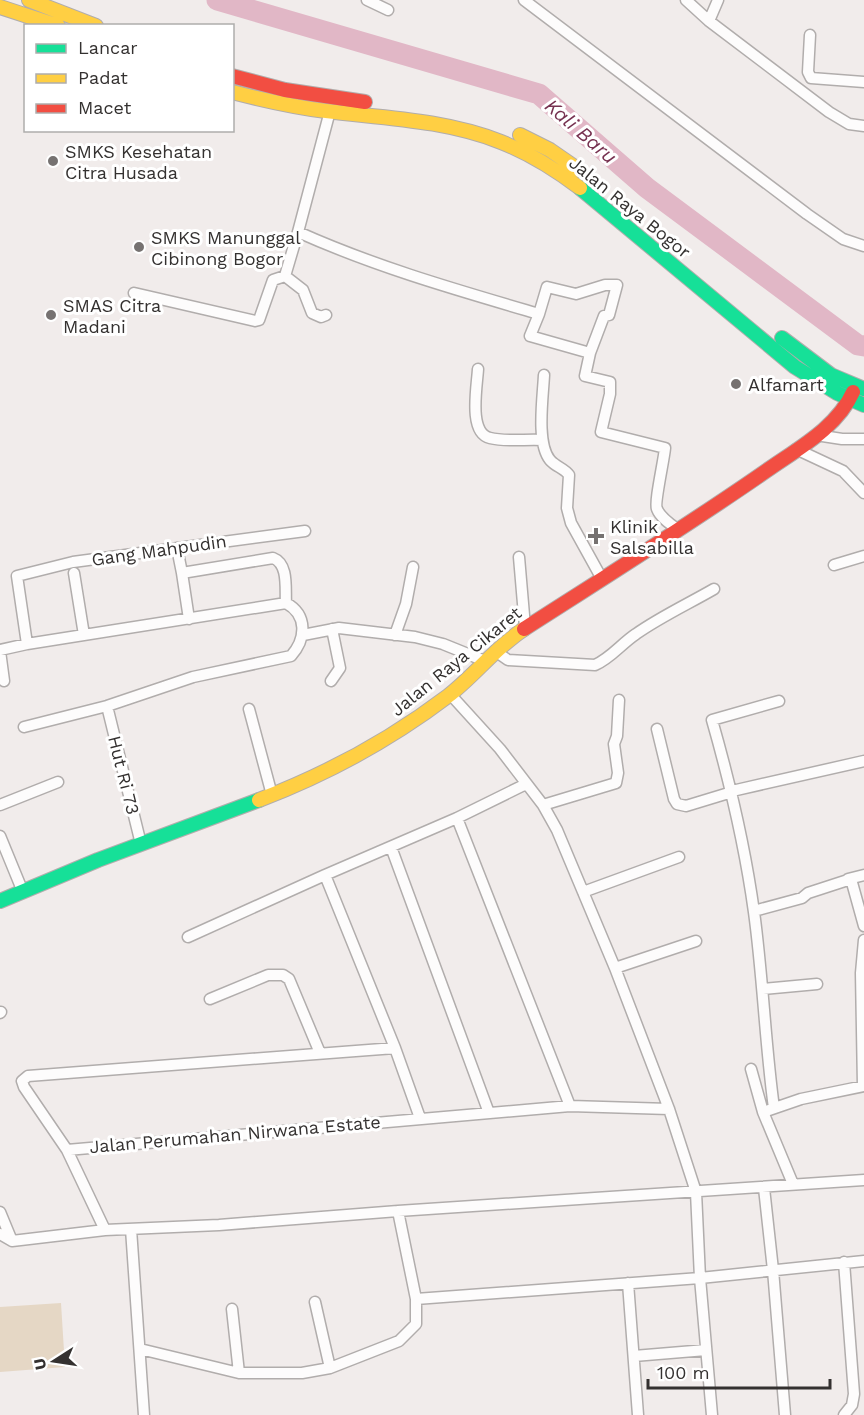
<svg xmlns="http://www.w3.org/2000/svg" width="864" height="1415" font-family="'Work Sans',sans-serif">
<rect width="100%" height="100%" fill="#f1eceb"/>
<path fill="#e5d7c5" d="M61,1303l4,64 -65,5v-65z"/>
<g fill="none" stroke-linecap="round" stroke-linejoin="round">
<path stroke="#e1b7c6" stroke-width="21" d="M217,0l322,94 108,94 211,157 6,1"/>
<g stroke="#b1adac" stroke-width="13">
<path id="street" d="M367,0l21,10
M524,0l283,214 36,25 21,7
M686,0l23,21 120,91 20,12 15,2
M709,21l9,-21
M810,35l-2,37 3,6 53,4
M298,232c78,35 159,58 241,82l-9,22 60,17 -5,23 25,6v12l-9,38 64,16c-1,12 -11,55 -8,61 3,8 13,15 20,20
M285,276l18,14 9,23 9,4 5,-2
M134,293l121,28 4,-1 14,-40 12,-4 13,-44 32,-121
M539,314l8,-27 29,7 29,-9h12l-8,30 -5,1 -14,37
M478,369c-1,18 -10,64 12,69 16,4 36,1 52,2
M544,375c-1,22 -8,68 6,85 6,7 14,8 19,15l-2,33 4,15 31,56
M816,435l26,4h22
M796,449l47,22 21,22
M177,548l5,25
M519,557l6,70
M834,565l30,-9
M74,573l10,62
M303,635l36,-7 76,9 28,7 42,17
M395,635l11,-31 7,-37
M27,644l-10,-68 56,-14 232,-31
M0,650l27,-6 259,-41c-1,-14 3,-39 -13,-45l-91,15 7,46
M0,651l4,30
M495,651l13,9 87,5c16,-7 26,-21 41,-31 24,-17 52,-30 78,-45
M331,681l9,-13 -8,-39
M450,694l50,55 43,56 14,25 58,138 54,141 27,83 4,86 12,137
M107,706l34,138
M249,709l23,86
M24,727l83,-21 86,-29 98,-21c15,-17 17,-41 -5,-53
M657,729l17,70 3,5 9,2 46,-14
M732,791l132,-30
M0,805l58,-23
M543,805l73,-22 2,-10 -4,-29 3,-8 2,-36
M457,818l113,288
M0,836l23,56
M391,847l98,266
M848,879l16,-4
M583,892l96,-35
M754,911l48,-13 6,-5 43,-14 13,47
M188,937l137,-62
M615,968l81,-27
M763,989l54,-5
M210,999l58,-24h15l6,4 31,74
M0,1013l1,-1
M751,1069l12,43 30,72
M863,1086l-2,-113 3,-33
M774,1108c-9,-65 -11,-131 -20,-196 -9,-65 -24,-129 -42,-192l67,-19
M769,1110l32,-11 63,-13
M420,1118l-25,-70 -70,-173 132,-57 69,-34
M67,1150l503,-44 99,3
M764,1188l9,82 12,145
M0,1212l12,29 -12,-7
M131,1229l13,186
M105,1230l-38,-80 -43,-63 -2,-6 6,-5 367,-28
M12,1241l93,-11 114,-5 179,-14 466,-31
M628,1283l10,132
M416,1299l284,-21 164,-17
M315,1302l15,66
M232,1309l7,64
M140,1349l99,24h63l28,-5 69,-27 17,-17v-25l-18,-88
M634,1356l72,-6
M844,1415l8,-10 2,-11 -10,-132"/>
</g>
<g stroke="#b1adac" stroke-width="16">
<path id="fast" d="M580,188l215,179 42,26 27,12
M782,338l49,37 33,14
M0,901l98,-41 161,-60"/>
</g>
<g stroke="#b1adac" stroke-width="16">
<path id="slow" d="M29,0l67,26
M0,7l58,19
M232,92c31,8 62,15 94,19 58,7 120,9 175,31 28,11 54,27 79,46
M520,135l30,15 29,20
M259,800c68,-26 131,-60 189,-104 27,-21 48,-49 76,-67"/>
</g>
<g stroke="#b1adac" stroke-width="16">
<path id="jam" d="M232,76l53,14 80,12
M524,629c81,-52 163,-103 242,-158 31,-22 71,-43 87,-79"/>
</g>
<use href="#street" stroke="#fdfcfc" stroke-width="10"/>
<use href="#fast" stroke="#16e098" stroke-width="14"/>
<use href="#slow" stroke="#ffcf43" stroke-width="14"/>
<use href="#jam" stroke="#f24e42" stroke-width="14"/>
</g>
<g fill="#767271" stroke="#fff" stroke-width="2">
<circle cx="53" cy="161" r="6"/>
<circle cx="139" cy="247" r="6"/>
<circle cx="51" cy="315" r="6"/>
<circle cx="736" cy="384" r="6"/>
<path d="M593 527h6v6h6v6h-6v6h-6v-6h-6v-6h6z"/>
</g>
<g text-anchor="middle" dominant-baseline="central" stroke-width="6" stroke-linejoin="round" paint-order="stroke">
<g font-size="18" fill="#343130" stroke="#fff" text-anchor="start">
<text x="65" y="151">SMKS Kesehatan<tspan x="65" dy="21">Citra Husada</tspan></text>
<text x="151" y="237">SMKS Manunggal<tspan x="151" dy="21">Cibinong Bogor</tspan></text>
<text x="63" y="305">SMAS Citra<tspan x="63" dy="21">Madani</tspan></text>
<text x="748" y="384">Alfamart</text>
<text x="610" y="526">Klinik<tspan x="610" dy="21">Salsabilla</tspan></text>
</g>
<g font-size="18" fill="#343130" stroke="#fff">
<text transform="translate(630 207) rotate(39)">Jalan Raya Bogor</text>
<text transform="translate(159 550) rotate(-8)">Gang Mahpudin</text>
<text transform="translate(456 661) rotate(-39)">Jalan Raya Cikaret</text>
<text transform="translate(124 775) rotate(76)">Hut Ri 73</text>
<text transform="translate(235 1134) rotate(-5)">Jalan Perumahan Nirwana Estate</text>
</g>
<g font-size="20" font-style="italic" fill="#763150" stroke="#fff">
<text transform="translate(581 131) rotate(41)">Kali Baru</text>
</g>
</g>
<rect x="24" y="24" width="210" height="108" fill="#ffffff" stroke="#aeadac" stroke-width="1.5"/>
<rect x="36" y="44" width="30" height="9" fill="#16e098" stroke="#aeadac" stroke-width="1.5"/>
<text x="78" y="54" font-size="18" fill="#343130">Lancar</text>
<rect x="36" y="74" width="30" height="9" fill="#ffcf43" stroke="#aeadac" stroke-width="1.5"/>
<text x="78" y="84" font-size="18" fill="#343130">Padat</text>
<rect x="36" y="104" width="30" height="9" fill="#f24e42" stroke="#aeadac" stroke-width="1.5"/>
<text x="78" y="114" font-size="18" fill="#343130">Macet</text>
<g transform="translate(54 1361) rotate(258)" stroke="#ffffff" stroke-width="4.5" paint-order="stroke">
<path d="M0-4.5L10 22L0 15L-10 22Z" fill="#343130"/>
<text y="-9" font-size="16" font-weight="bold" text-anchor="middle" fill="#343130">U</text>
</g>
<path d="M648 1379v9h182v-9" fill="none" stroke="#343130" stroke-width="3"/>
<text x="657" y="1379" font-size="18" fill="#343130" stroke="#ffffff" stroke-width="4.5" paint-order="stroke">100 m</text>
</svg>
